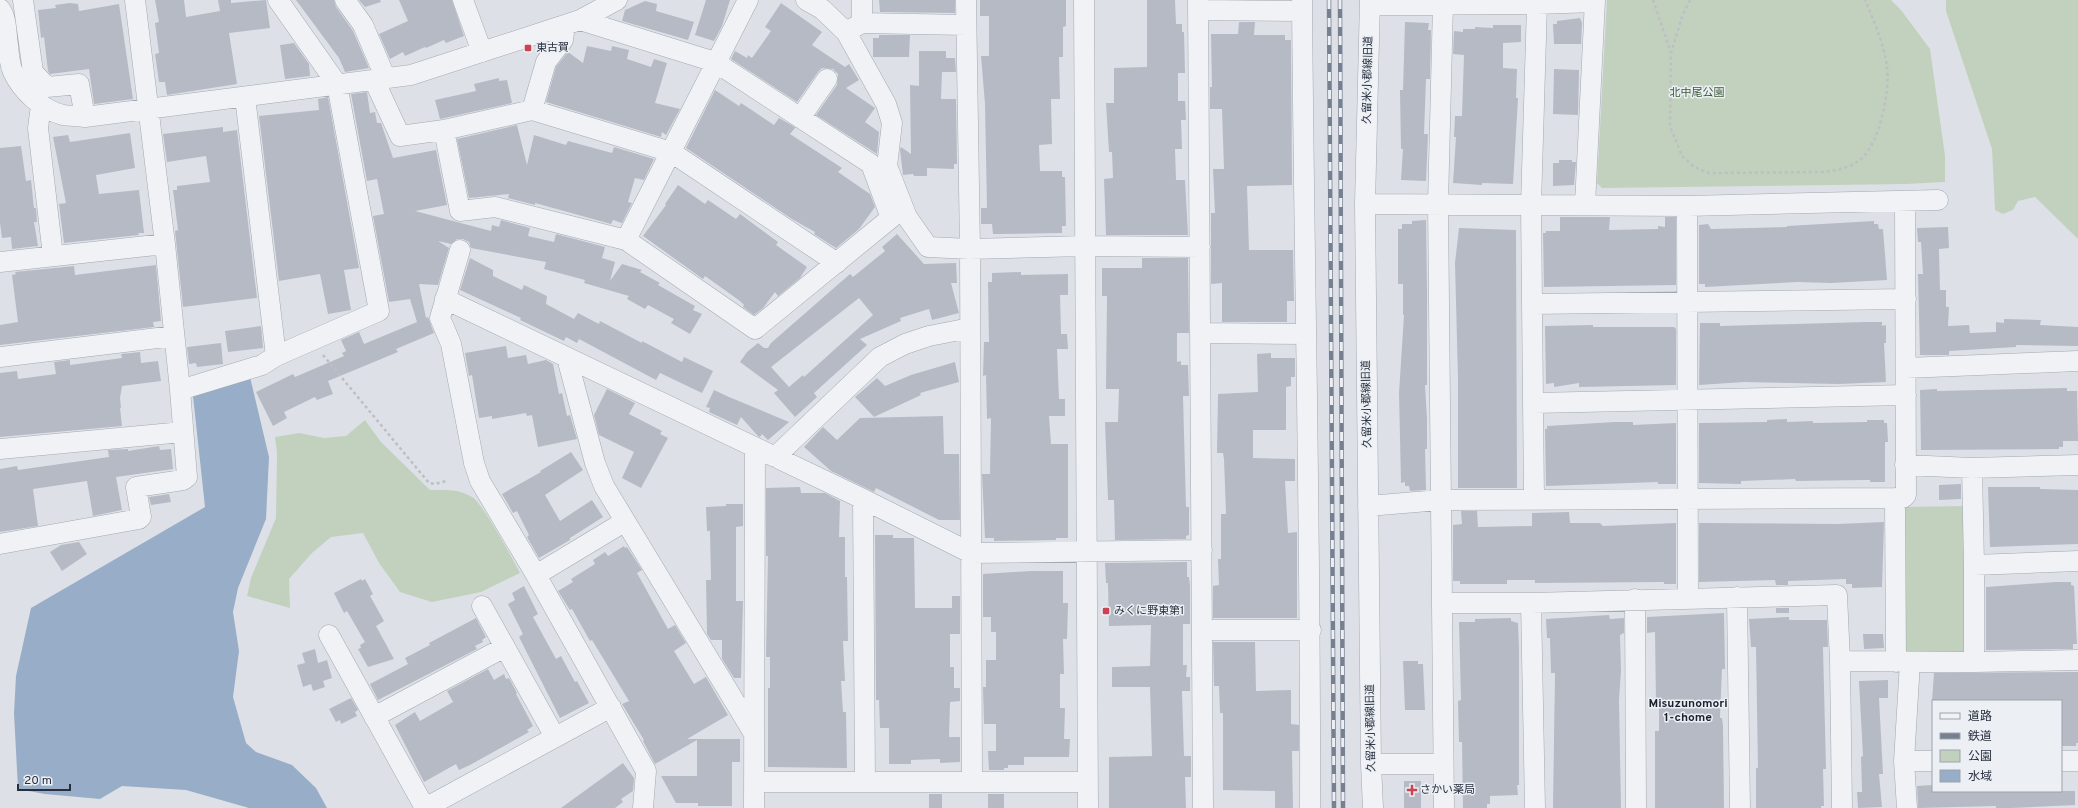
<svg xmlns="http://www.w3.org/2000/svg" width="2078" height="808" font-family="Overpass,'Noto Sans JP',sans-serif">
<rect width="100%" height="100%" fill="#dde1e7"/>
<path fill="#c2d1be" d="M1607,0h284l10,10 29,39 15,107v26l-39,2 -304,4 -5,-5z
M1946,0h132v239l-43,-42 -17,4 -5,9 -10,4 -8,-4 -3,-61 -46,-138z
M365,420l16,22 49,48c16,0 29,-1 42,7 10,5 42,64 48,76l-39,19 -49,10 -32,-10 -21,-29 -16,-30 -32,4 -19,16 -23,26 1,29 -43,-12 4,-18 25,-60 1,-65 -2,-16 24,-4 25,5 22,-2z
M1967,506l2,148 -67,1 -2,-148z"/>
<path fill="#98adc7" d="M250,377l19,80 -3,62 -28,69 -5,24 6,39 -6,46 13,46 10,9 36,13 24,23 11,20h-78l-63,-18 -64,-4 -22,13 -55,-5 -27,-5 -4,-76 2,-37 15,-68 174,-101 -12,-111z"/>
<path fill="#b5bac4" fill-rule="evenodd" d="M155,0h29l2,17 34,-6 -2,-11h13v3l35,-3 4,28 -41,5 8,51 -70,11 -2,-13h-6l-4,-28 4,-1 -4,-30 4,-1z
M296,0h38l2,7 17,24 16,37 -24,4 -6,-14z
M359,0h21l1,2 -16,5z
M399,0h53l12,36 -18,7 -2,-3 -18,8 -1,-1 -20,9 -2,-4 -13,7 -11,-25 29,-13z
M706,0h24l-8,26 -8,15 -19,-6z
M879,0h76v13l-75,-1z
M980,0h86v26l-3,1v30h-4l1,42h-9l1,45 -13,1 1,26h22v6h3l1,49h-4v7l-69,1 -1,-10h-11v-16h6l-2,-104 -4,-48h8v-40h-9z
M1147,0h28l1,24h6v8h2l1,41h-7v28h7l1,19h-5l1,29h-7l1,31h9l3,55h-82l-2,-56 9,-1 -1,-26h-3l-3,-49h8v-35l33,-1z
M645,1l12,3 -1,7 38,11 -6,18 -66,-19 3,-11z
M70,3l8,1 1,7 40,-7 14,95 -39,5 -5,-35 -39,5 -2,-3 -4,-34 -3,1 -3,-28 18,-2 -1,-3z
M781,3l41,29 -10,13 33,22 4,-3 10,16 -13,8 29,20 -10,14 14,10 -2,22 -61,-39 21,-30 1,-11 -5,-5 -11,-1 -4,4 -21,30 -66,-43 4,-8 12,7 1,-3 4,3 19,-27 -6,-4z
M1580,18l2,5 -1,21h-27l-1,-20h4v-3z
M1239,22h16l-1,13h31v5h6l1,145 -45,1 2,64h44l1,51h-7v21h-65v-39l-11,1v-71h4l-2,-44h11l-2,-60h-12v-22h2l-1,-53h27z
M1405,22l24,1 -1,7h3l-1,49h-4l-2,55h4l-2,47 -25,-1 2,-31h-2l-1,-59h3z
M1493,25h28v17l-18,1v25l14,1 -1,29h2l-5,86 -31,-1v2l-29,-2 3,-46h-2l1,-21h7l2,-61 -11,-1 1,-23 9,1v-3h12v-2l18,1z
M879,35h31l-1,22h-36v-19h6z
M294,43l15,21 1,12 -25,3 -5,-34z
M587,46l24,5 1,-5 17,4 -2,9 24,8 3,-8 13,4 -12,40 25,6 -14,26 -4,-3 -1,5 -115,-35 10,-35 12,-15 15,11z
M919,51h27v7h9l1,14h-14l-1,27h15l1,65h-3v5l-27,-1v8h-13l-1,-2 -10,1 -3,-25 1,-3 10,7 -1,-69 9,1z
M1554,69l25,1 -1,45 -25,-1z
M499,78v3l8,-1 5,23 -72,16 -5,-19 41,-9 -2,-7z
M715,90l24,16 2,-3 33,22 5,-7 14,8 2,2 -5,6 52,34 -4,4 32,22 5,13 -16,22 -23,19 -22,-14 1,-2 -23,-13 -106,-71z
M367,92l3,21 5,-1 2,11h4l12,35 43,-8 11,55 -32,6 76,20 1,-6 7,2 2,-7 29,8 -2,8 26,6 2,-8 49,13 -3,11 13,4 -5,19 12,-17 20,6 -2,2 20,11 -2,2 37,21 -2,4 9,4 -12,20 -19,-11 3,-4 -26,-14 -3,4 -18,-10 2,-3 -45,-13 1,-3 -41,-11 2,-7 -75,-14 -2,-6 -6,-3h-6l-6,5 -13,-3 11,7 -11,37 -19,-1 7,34 2,-1 6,16 -38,16 2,3 -70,29 5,13 -16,6 -2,-3 -31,15 3,6 -14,8 -17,-34 37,-18 2,3 49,-21 -2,-3 4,-2 -5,-11 18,-8 5,12 53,-22 -7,-23 -21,3 -16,-86 11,-2 -7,-35 -10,2 -16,-87z
M328,97l31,171 -15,2 7,40 -23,4 -8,-40 -41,7 -20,-165 60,-6 -1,-11z
M517,125l10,40 7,-30 32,10 2,-4 44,12 2,-6 40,12 -10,21 -9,-2 -7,24 4,1 -10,20 -9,-3 -2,4 -76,-21v2l-27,-7 1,-4 -40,4 -12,-59z
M223,127v5l14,-2 20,168 -74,9 -8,-76 3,-1 -5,-40h4v-4l33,-4 -4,-26 -39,6 -4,-28z
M130,133l5,35 -39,7 3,19 40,-4 5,43h-6l1,2 -75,8 -5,-39 7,-1 -13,-66 15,-2 2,7z
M21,146l5,35 5,-1 3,28h2l1,14h-3l4,24 -26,3 -1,-12 -9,1 -2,-15v-75z
M1559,160h13v2h4l-2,23 -21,1v-23h6z
M678,185l27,19 3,-4 28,19 4,-5 38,28 -2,3 31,22 -7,11 -22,18 -3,-4 -12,16 -9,7 -11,-8 1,-2 -4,-4 -35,-25 -2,3 -60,-43 23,-31 -1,-1z
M1560,217h50l-1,13 49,-1v-3l7,1v-10h11v68l-132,2 -1,-54h3v-2h14z
M1426,220l1,69v96h-2l2,34v30h-2l1,41 -16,1 -1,-5h-4v-4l-4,1 -2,-90 5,-78h-1v-31h-5v-55h4v-5h10v-3z
M1874,221v3h4l1,5h4l4,51 -56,3 -34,-1 -92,5v-3h-6v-59l9,-1 3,5 76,-2v-1z
M1948,227l1,21 -10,1 1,41h6v17h3l-1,19 21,-1 1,8 26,-1v-10l8,1v-4l37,1 -1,5 38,2v19l-62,-1v2l-67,4v4h-29l-2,-81h5l-2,-32h-3l-1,-14z
M1459,228l57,2 1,258h-59v-109l-3,-116z
M897,234l27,30 32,-1 1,20h-6l8,30 -27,7 -3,-11 -29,9 1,3 -41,18 7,6 -53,48 3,4 -22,20 -21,-24 4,-3 -38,-28 7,-10 11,-9 6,5h4l3,-5 79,-69 3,3 32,-26 -3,-4zM859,298l14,17 -69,62 -1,-2 -14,12 -18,-20z
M470,258l23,12v6l29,14 2,-5 23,11 -1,8 28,15 4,-6 21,11 1,-3 42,22v-2l40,21 2,-5 29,14 -11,22 -42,-20 -4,7 -77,-41 -2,4 -11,-6 -2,4 -44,-21 1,-2 -61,-28z
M1142,258h46l1,75h-12v29l4,-1v4h7l1,31h-6l3,111h3v28l-3,1v3l-71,1 -1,-40h-6l-3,-78h13l1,-33h-13l1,-93h-5v-28h40z
M156,265l5,56 -8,1 1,5 -154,18v-20l18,-3 -6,-47 4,-1 -1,-2 59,-6 1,9z
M1021,272v3l47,-1v21h-8l1,39h6l1,15h-11l2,50h6v17h-16l2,28h17v94h-12v2l-62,1v-3h-9l-3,-64h8l1,-56 -4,1 -1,-44 -3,1 1,-34h5l-1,-60h4v-9z
M1866,322h16v4l4,-1v18h-2l2,39 -47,2 -95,-2 -45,3 1,-62h20v3z
M1593,325v2h81l2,2v56l-97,2v-4l-25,4v-4l-8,1 -1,-58z
M261,326l2,22 -35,4 -3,-21z
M221,343l2,21 -26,3 -1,-4 -7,1 -2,-17z
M506,346l2,12 18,-3 2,9 18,-4 7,4 6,30 3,-1 5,23 3,-1 7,24 -39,8 -6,-32 -5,1 -1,-3 -34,6v-3l-13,2 -7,-43 -3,1 -4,-23z
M140,352l1,11 17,-2 3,20 -39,5 -2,12 1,10h-1l2,18 -122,11v-64l17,-2 1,8 38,-5 -2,-12 16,-2v5l52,-7 -1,-4z
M1271,353v5h24v19h-4v9l-5,1v43h-33v28l42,1v22h-10l3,52 9,-1v86h-84v-32l6,-1 -1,-26h3v-45h5l-2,-55 -1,-6h-6l1,-59 40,-2 -1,-38z
M955,362l4,20 -39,11 1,2 -47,22 -19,-20 22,-19 8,8 26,-11z
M2067,388v3h10l1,50h-15v6h-4v2l-138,1 -1,-60 17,-1v2z
M607,389l28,14 -6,11 33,17 -2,3 8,4 -27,50 -19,-10 12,-26 -35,-17 -5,-20z
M714,390l15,7 60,25 -21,18 -6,-6 -2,3 -2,-1 -17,-19 -4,8 -28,-13 1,-4 -4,-1z
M943,416l1,38h15l1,66h-21l-63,-32 -2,4 -43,-21 -27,-24 19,-20 14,13 23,-22z
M1787,419v3l26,-1v2l54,-1v-2h17v3h3l1,19h-3v40h-15v-2h-4l-70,1 -1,-2 -54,2v3l-42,-1v-60l68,-1v-2z
M1615,422h18v3l43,-2v61h-18v-2l-112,4 -1,-57h2v-3z
M159,446l1,4 11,-1 2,20 -57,8 6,33 -29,6 -6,-35 -54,8 5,37 -38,6v-63l17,-3 1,4 91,-13 -1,-7 20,-1v2z
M571,452l12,18 -38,25 15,26 32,-21 11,17 -33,21v2l-31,18 -12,-21 2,-2 -12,-24 -4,2 -11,-19 39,-22 -1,-1z
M1961,484v15l-22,1v-15z
M800,487l1,6h24l15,8 -1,36h6v40h2l1,64h-5l2,40h-4l2,31h3l1,56 -79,-1v-79h2v-31h-4l2,-101h-2v-68z
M1988,487h52v2l38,1v54l-88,3z
M169,494l2,8 -20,3 -2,-8z
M726,504h17v22l-7,1v74h7l-2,77h-7l-12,-19v-19h-11l-4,-6 -1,-54h5l-1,-49h-3l-1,-24 20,-1z
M1461,511h16l1,16 54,-1v-13l37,-1 1,11h30l3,3 73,-3v61h-12v-2l-129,1v-3h-28v4h-47v-3h-7v-56l9,-1z
M1884,522l-2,65 -30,1v-4h-6v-5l-58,2v4h-12l-1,-5 -76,2v-59l139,1z
M875,535h18v3h21l1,70h37v-12h8v38h-10v33h4v21h6v13l-10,1 -1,35h11v25l-20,1v-4l-29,1v4h-22v-36h-9l-1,-28h-3z
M79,542l8,12 -25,17 -12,-19 11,-7z
M624,546l1,2 2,-1 15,23 -5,3 31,56 7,-4 11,18 -12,8 20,33 12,-7 22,38 -41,24h53v23h-8v44h-34v-3h-22l-15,-27h36v-36l-42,24 -12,-23 1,-1 -22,-36 7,-3 -37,-61 -2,1 -18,-32 -2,1 -12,-19 15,-9 -2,-3 24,-15 -2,-4 12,-8 3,4z
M1187,562v15h2l1,9v38h-7v41h4l-1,12h4v14h-8l2,65h7v21h-6l1,31h-77v-51l43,-1 -2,-69h-38v-20l38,-1 1,-41 -42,1 -1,-43h-2l-1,-20z
M1031,571h32v32h5l-1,36h-4l1,35h-4v34h5l-1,31h6l-1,18h-45v8h-16v3h-4v2h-15l-1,-19h8v-27h-12l-1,-37h3v-27h10v-28h-5v-15h-8v-43z
M361,579l1,2 3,-2 8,15 -3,2 14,25 -8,5 18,33 -26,8 -10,-18 3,-1 -1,-3 5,-3 -18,-31 -3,2 -10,-20z
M2056,582h15v3l3,1 3,58h-4v5l-87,1v-63z
M524,586l14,28 -5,3 23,42 5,-3 14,26 2,-1 12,22 -29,15 -41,-81 4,-3 -15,-30 7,-4 -3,-7z
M1776,608h13v5h-13z
M1724,613l1,56h-3l-2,49h2l1,8 1,82h-69v-77h4v-27h-3l-1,-72 -8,1v-16z
M1609,615l1,4 14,-1v15l-4,2 1,36 -2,29 2,108h-68l2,-135h-4l-1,-35h-3l-1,-19z
M1789,617v3h38l1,27h-5l3,122h-3l1,37h-3v2h-65v-40h2l-2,-121h-5l-2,-28z
M476,618l10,19 -4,3 1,2 -8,4 2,3 -99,51 -8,-16 38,-20 -3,-6 25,-13 -1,-2z
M1511,618v3l7,2 1,26v136h-2l1,10 -28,1v8h-3v4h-24l-1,-66h-3l-1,-41 3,-1 -2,-78h16v-3z
M1863,634h20l1,14 -20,1z
M1213,642h42l1,49 35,-1v34l8,1v26h-7l1,57h-18v-17l-52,-1v-77h-3l-1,-27h-5z
M315,649l3,14 9,-3 5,18 -9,3 2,6 -12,4 -2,-7 -8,3 -6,-22 8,-2 -3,-10z
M1403,661h15v3h5l2,46h-20z
M488,669l6,11 10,-6 2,5 3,-1 8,15 -1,1 17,32 -6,4 2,2 -59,33 -11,5 -3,-6 -32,18 -29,-57 20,-13 5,9 33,-19 -6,-11z
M2078,672v71h-2v3h-15v-45h-129l2,-28z
M1888,680v18h-9l4,76h-4l3,33 -24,1 -1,-16h5l-1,-35 2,-1 -4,-75z
M351,698l7,12 -3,2 2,4 -16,8 -1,-4 -4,2 -7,-13z
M623,763l11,15 -1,13 -12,8 2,3 -8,6h-54z
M1404,781h17v27h-17z
M1933,785v6h142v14l-64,3h-15v-2l-78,2 -1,-22z
M929,794h13v14h-13z
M988,794h16v14h-16z"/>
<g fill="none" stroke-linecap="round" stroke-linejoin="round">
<g stroke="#a3a8b1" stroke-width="21">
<path id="minor" d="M23,0l10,72 14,15 32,-3 6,33
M135,0l30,244 15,146
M345,0l18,25 23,54
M463,0l19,52
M806,0l16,9 24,23
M862,0v23l-16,9 40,72 6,19 -5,43 20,51 21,30 42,2 115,-3 115,1
M966,0l4,249 2,532
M1084,0l4,808
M1198,0l5,808
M1302,0c2,269 9,539 8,808
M1370,0l-5,204 6,560 2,44
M1370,5l167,-1 58,-2
M0,9c7,9 6,24 8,36 1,9 1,18 5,27 9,19 29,38 50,43 7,1 15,1 22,2l326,-42 169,-55 37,-20
M1199,10l103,1
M580,20l135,42 156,102 20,54 -136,111 -129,-89
M862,23l104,2
M565,25l-2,15 -17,22 -14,48 139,42 166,111
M374,80l26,56 44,-6 16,81 35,-4 131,33 122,-240
M245,97l31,259
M41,105l-3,23 15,128
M800,118l27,-39
M444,130l88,-20
M1365,204l322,2 251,-6
M1585,205l10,-205
M1687,206l1,392
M460,250l-20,68 11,26 23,119 6,18 56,94 110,196 -3,37
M0,262l165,-18
M445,299l418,200 108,54 231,-3
M1533,304l373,-5
M1201,333l104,1
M0,357l174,-21
M567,358l28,105 9,23 149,246
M1906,368l172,-7
M1533,403l373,-8
M0,449l183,-17
M775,457l105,-100 25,-13 24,-8 41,-8
M1905,465l67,3 106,-3
M1972,468l2,97 104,-4
M1534,498l-3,-293 6,-201
M1895,498l1,164
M863,499l2,281
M1368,506l72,-6 463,-2 3,-3 -1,-293
M0,544l139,-25 2,-2 -5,-30 47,-7 4,-3 -7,-87 82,-25 14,-9 103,-45 -42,-227 -59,-84
M1974,565v97
M536,575l88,-53
M1737,597l3,211
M1635,599l1,209
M1442,603l-4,-399 5,-200
M1531,603l4,205
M482,606l73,131
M1203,630h108
M329,635l96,173 186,-101
M1840,661l134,1 104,-2
M374,717l131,-70
M1904,761h29
M2061,761h17
M1371,764h72
M754,782h334
M754,808l1,-361
M1444,808l-2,-205h89l306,-8 3,66 2,147
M1907,808l-3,-47 6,-99"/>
</g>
<path stroke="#bcbfc5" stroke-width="2.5" stroke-dasharray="3 3" stroke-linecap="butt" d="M1653,0l18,53
M1690,0l-8,17 -11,36 -1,73 12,30 12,11 15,6 115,-1c14,-2 26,-4 37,-13 19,-16 29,-69 26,-92 -3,-23 -13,-46 -22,-67
M323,355l106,128 6,1 11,-3"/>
<use href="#minor" stroke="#f0f2f5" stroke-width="20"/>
<g stroke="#778090" stroke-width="4.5">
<path id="rail" d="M1329,0l5,808
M1340,0l3,808"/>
</g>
<use href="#rail" stroke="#ecf0f5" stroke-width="3" stroke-dasharray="9" stroke-linecap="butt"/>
</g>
<g fill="#cc4252" stroke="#ecf0f5" stroke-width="1.5">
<rect x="524" y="44" width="8" height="8" rx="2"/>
<rect x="1102" y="607" width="8" height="8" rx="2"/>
<path d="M1410 784h4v4h4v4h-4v4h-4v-4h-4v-4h4z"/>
</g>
<g text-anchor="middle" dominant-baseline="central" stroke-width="3" stroke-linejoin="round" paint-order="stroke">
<g font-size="11" fill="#272e3d" stroke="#ecf0f5" text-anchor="start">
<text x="536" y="48">東古賀</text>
<text x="1114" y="611">みくに野東第1</text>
<text x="1420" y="790">さかい薬局</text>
</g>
<g font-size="11" fill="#272e3d" stroke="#ecf0f5">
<text transform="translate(1368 80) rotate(-89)">久留米小郡線旧道</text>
<text transform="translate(1367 404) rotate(-91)">久留米小郡線旧道</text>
<text transform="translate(1371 728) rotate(-91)">久留米小郡線旧道</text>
</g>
<g font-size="11" fill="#3a5934" stroke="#ecf0f5">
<text x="1697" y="93">北中尾公園</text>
</g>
<g font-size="12" font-weight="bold" fill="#19202e" stroke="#ecf0f5">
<text x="1688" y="704">Misuzunomori<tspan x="1688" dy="14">1-chome</tspan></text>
</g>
</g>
<rect x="1932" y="700" width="130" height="92" fill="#ecf0f5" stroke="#9da2ab"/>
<rect x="1940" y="713" width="20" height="6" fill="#f0f2f5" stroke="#9da2ab"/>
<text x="1968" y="720" font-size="12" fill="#272e3d">道路</text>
<rect x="1940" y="733" width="20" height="6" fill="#778090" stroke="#9da2ab"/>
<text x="1968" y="740" font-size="12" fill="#272e3d">鉄道</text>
<rect x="1940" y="750" width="20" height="12" fill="#c2d1be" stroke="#9da2ab"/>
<text x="1968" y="760" font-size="12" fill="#272e3d">公園</text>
<rect x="1940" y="770" width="20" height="12" fill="#98adc7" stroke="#9da2ab"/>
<text x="1968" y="780" font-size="12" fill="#272e3d">水域</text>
<path d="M18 784v6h52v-6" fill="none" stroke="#272e3d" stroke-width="2"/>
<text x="24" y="784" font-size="12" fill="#272e3d" stroke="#ecf0f5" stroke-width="3" paint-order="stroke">20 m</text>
</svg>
